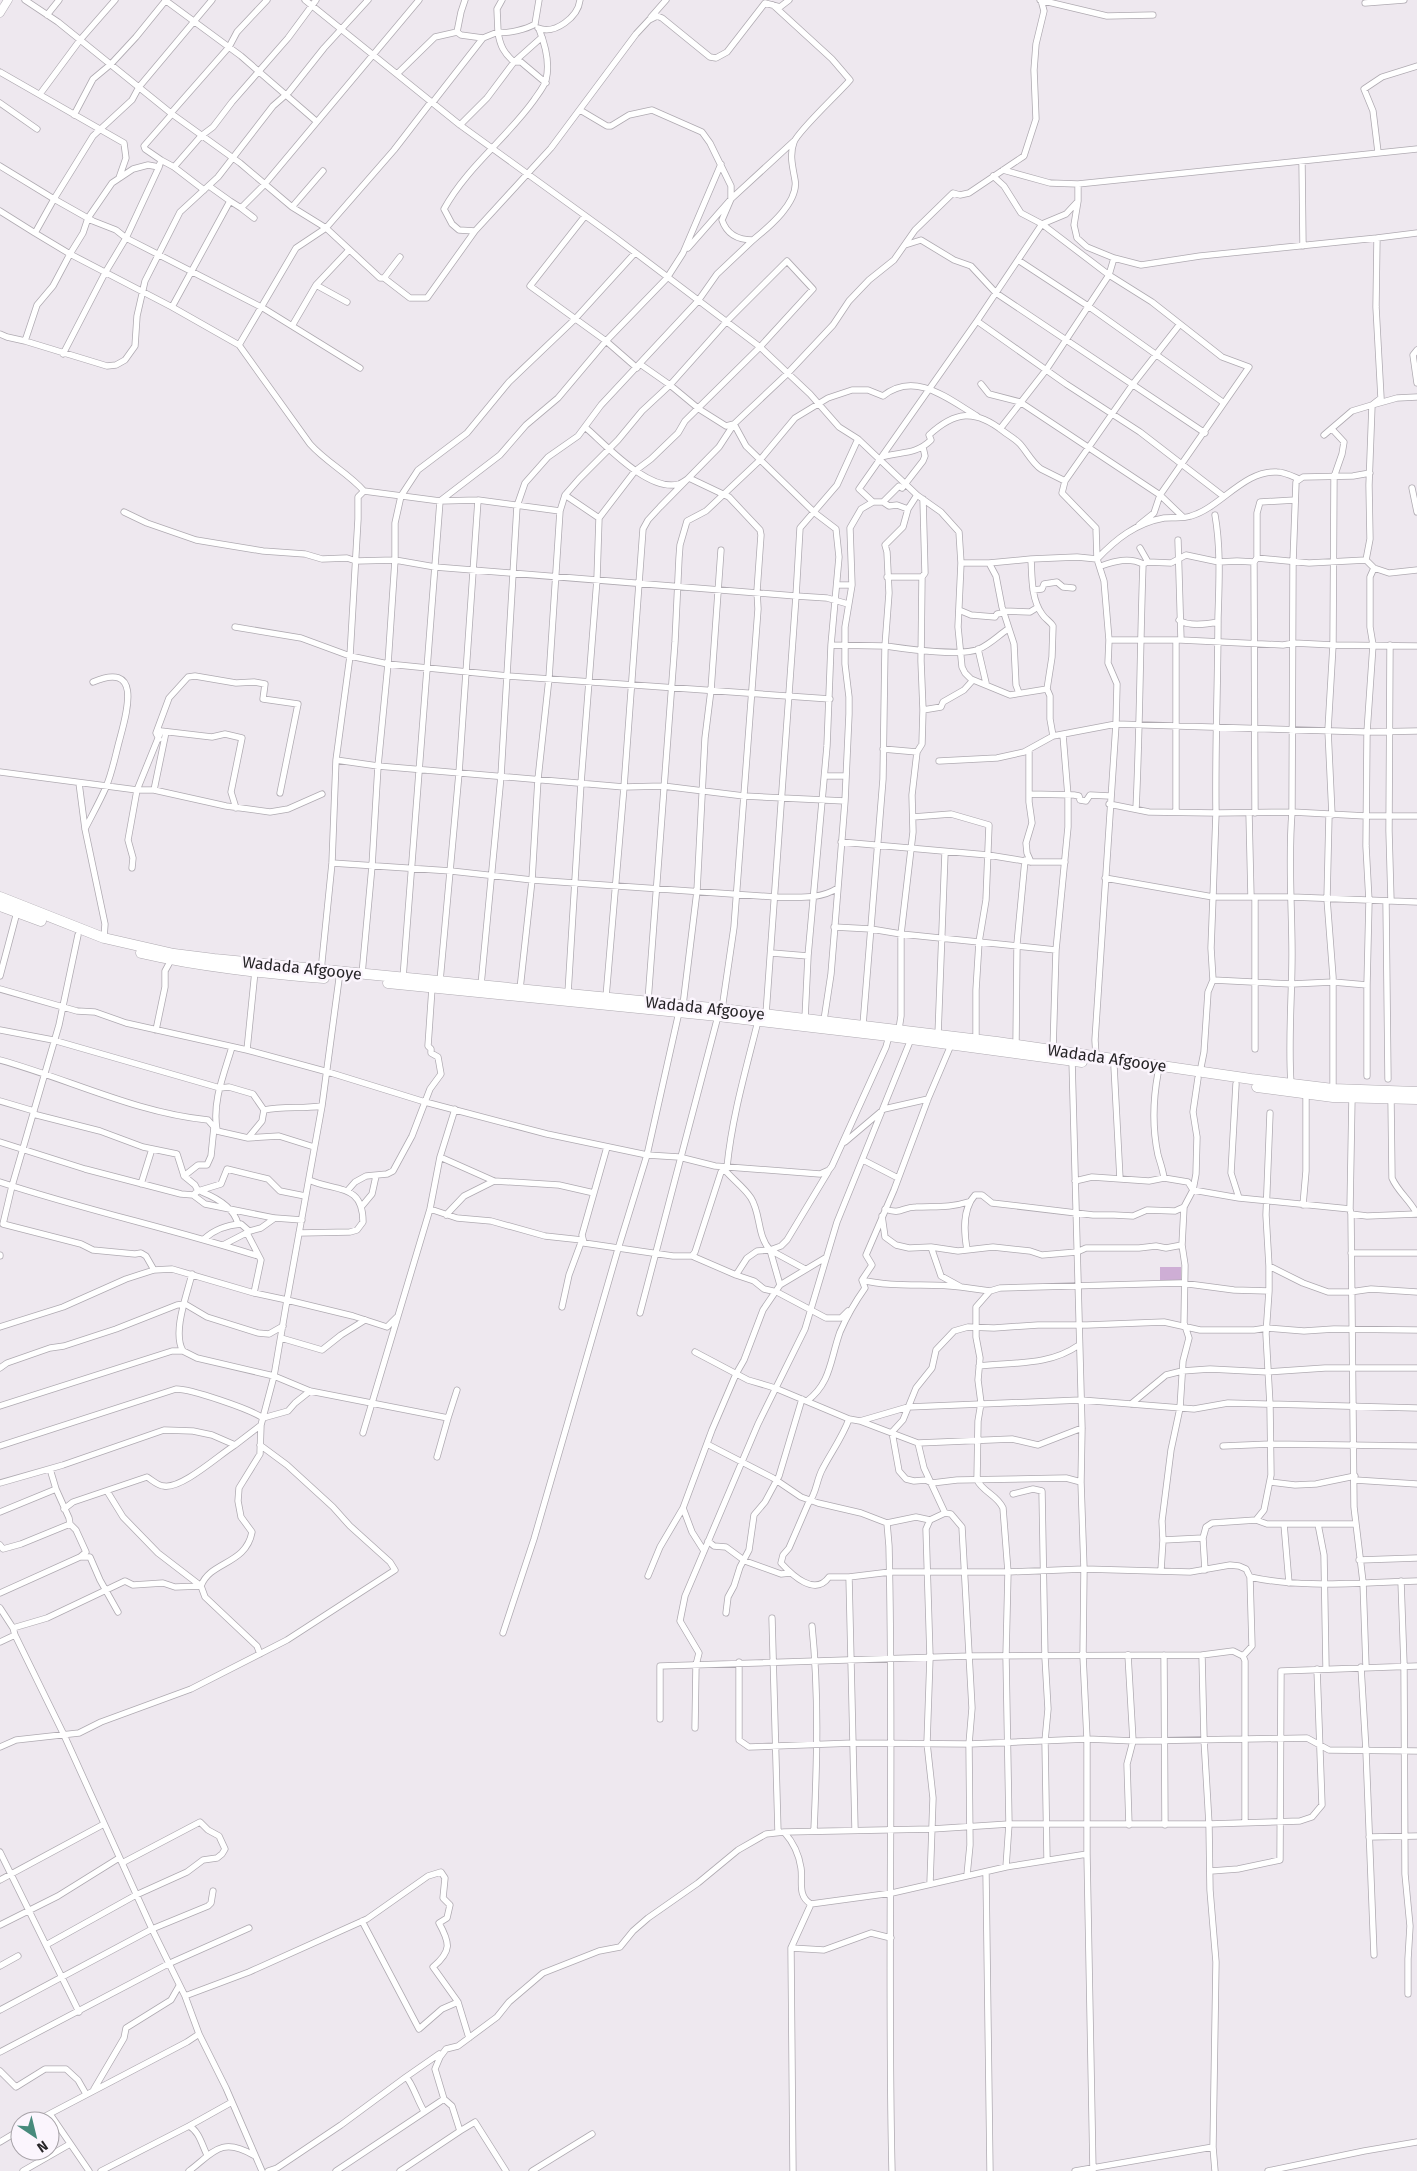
<svg xmlns="http://www.w3.org/2000/svg" width="1417" height="2171" font-family="'Fira Sans',sans-serif">
<rect width="100%" height="100%" fill="#eee8ef"/>
<path fill="#ceaed5" d="M1160,1267h21v14h-21z"/>
<g fill="none" stroke-linecap="round" stroke-linejoin="round">
<g stroke="#afaab1" stroke-width="7">
<path id="street" d="M25,0l33,22 114,92 68,49 52,44 34,21 54,50h4l16,-21
M165,0l76,56 75,65
M305,0l155,125 156,113 144,109 50,47 29,33 19,12 59,56 24,17 18,20 2,31 -3,64 4,40 3,6 6,6 39,16 37,-6
M539,0l-4,24c-8,5 -27,10 -37,8 2,14 6,21 16,30h7l25,21
M1040,0l67,16 46,-1
M1365,3l39,-3
M47,15l12,-15
M651,17l15,-17
M538,28c17,7 40,-11 42,-28
M539,29c6,15 11,35 7,51 -2,7 -8,14 -12,20 -27,38 -67,67 -90,109l8,15 7,6 16,1 76,-83 85,-114 13,-14 8,-4 5,2 48,39 6,1 11,-6 38,-49 15,4 9,-7
M483,38l15,-6 -1,-23 5,-9
M0,72l124,71 2,15 -7,20
M397,74l38,-37 22,-5
M40,94l40,-54 35,-40
M433,102l50,-64 -22,-3 -4,-3 4,-20 4,-12
M0,103l37,26
M580,110l27,16h4l18,-11 23,-5 50,22 8,11 21,43v13l-9,21c5,15 17,20 31,20 16,-13 46,-38 42,-60 -2,-12 -6,-25 -1,-38 4,-11 45,-49 56,-62l-18,-21 -59,-54
M171,113l58,-66 8,-15 30,-32
M74,115l19,-36 18,-15 25,-27 30,-37
M460,125l27,-27 27,-36 28,-25
M1378,152l-5,-41 -9,-22 18,-12 35,-11
M161,160l13,7 30,23
M1302,161l1,85
M0,166l54,33 39,-63 39,-36 7,-13 73,-87
M174,167l27,-31 12,-9 19,-25 56,-64 28,-38
M1003,170l47,13 28,1 339,-35
M993,176l11,10 17,27 21,11 67,51 43,27 70,55 27,10 -89,128 -6,18 -15,12
M209,186l21,15
M1078,201l-4,24 3,13 10,9 27,11 27,7 59,-9 177,-18
M292,207l31,-36
M241,208l13,10
M0,211l35,22 19,-34 39,22 23,9 10,8 33,-71
M585,216l-55,70 76,55 31,27
M35,233l35,21 102,53 67,38 71,99c16,18 38,29 54,47
M905,245l16,-5 33,20 17,6 25,27 209,140
M688,248l43,-49 63,-58
M1018,260l70,46 136,97
M384,278l26,20h17l48,-67
M316,285l31,17
M172,307l58,-106 11,7 23,-23 155,-185
M977,321l89,63 74,48 83,64
M292,326l24,-41 33,-35
M0,334l7,3 18,4 82,25 9,-1 9,-5 10,-14 2,-30 8,-35 35,-69 38,-35 55,-71 16,-14 35,-44 44,-48
M25,341l12,-36 16,-19 17,-32 13,-21 5,-15 24,-35 21,-14 15,-4 11,2 2,-7 -16,-11 -1,-3 28,-32
M239,345l57,-97 30,-20 68,-78 37,-48
M1417,350l-4,5 4,28
M63,354l42,-81 21,-35 137,70 97,60
M640,364l30,21 29,24 27,17 8,-2 12,22 69,67 21,16 3,28 -8,88 54,1 4,-53 -2,-41 -2,-7 18,-18 5,-18
M981,384l8,10 31,8 140,93 23,22
M585,427c21,18 64,66 94,57 3,-1 7,-4 10,-6l40,19 31,33 1,5 -4,56 1,18 -24,318 -12,82
M1000,429l46,-59 63,-95 5,-17
M1332,429l12,13 -2,12 -8,23 -1,168 -5,85 4,85
M1324,435l28,-24 20,-6 9,-7 -5,-91 1,-69 40,-5
M879,458c19,-7 36,-2 52,-18l-2,-5c26,-24 46,-26 74,-4 5,4 11,7 16,12 7,7 13,20 22,26 8,4 16,8 24,12l-3,12 34,35 1,31 7,22 5,59h72l102,5 11,-2 39,2 84,1
M1065,481l68,-97 47,-60
M1412,488l5,24
M565,495l34,23 -2,61 -16,204 -13,210
M873,502h10l6,4 8,-1 11,4 9,-14
M883,502l16,-16 3,2 21,-27 2,-5 -2,-9
M124,512l23,11 49,17 67,11 42,3 17,5 25,-1 9,3 39,-1 40,7 361,29 4,-68 37,-43 21,-46
M1215,515c6,34 4,69 3,103 0,65 -3,130 -2,195l76,-1 74,4h51
M1178,540l3,100
M1140,548l8,14
M1257,558v-45l3,-11 35,-2
M1366,560l4,-21 -1,-54 3,-80 25,-7 20,-1
M1254,562l1,251
M961,563h28
M1143,564l5,-2 23,1 15,-8 33,7 18,-1 17,1 3,-4 52,5 57,-3 8,8 -4,9v50l3,18 -6,87 -1,114 3,55 -2,84 -34,-3 -41,2 -79,-4
M1101,566c14,-5 28,-9 42,-2 -3,82 -3,163 -7,245
M1374,568l15,5 28,-3
M887,577h35
M837,585h15
M1033,590l9,-1 2,-5 13,-2 6,5 10,1
M959,610l12,5 24,2 2,-3 6,-1
M1003,611l27,1 8,-5
M1179,620c10,7 28,4 39,2
M235,627l66,11 49,18 38,8 120,12 322,23
M1390,645l-1,186 2,70
M978,649l8,34
M1019,693l-3,-8 -2,-41 -12,-37 -6,-31 -7,-13 42,-4
M923,710l-2,-49 1,-84 3,-4 -2,-74
M1053,736l-3,-17v-23l-3,-7 5,-32 1,-31c-3,-5 -8,-7 -11,-12 -11,-15 -10,-38 -11,-55l46,-2 20,2c19,-20 39,-36 67,-41 9,-1 18,1 27,-2 29,-8 53,-46 86,-44 7,0 15,4 22,7
M159,739l-3,-6 13,-35 19,-21 7,-1 41,7 18,-1 11,2 -2,15 35,5 -18,89
M883,749l34,3 -5,43 1,37 -12,102v82l-2,13
M1029,750v52l3,21 -6,20 1,10 4,9
M917,752l5,-8 1,-34 18,-3 2,-5 21,-12 9,-10
M336,760l42,6 246,21 39,-1 81,10 101,5
M939,761l58,-3 27,-6 29,-16 63,-12 1,-40 -9,-21 1,-23
M0,772l137,18h17l72,16 44,6 18,-3 34,-15
M825,776h21
M79,783l6,46 20,95 -1,14
M154,790l12,-58
M1030,794l44,1 5,1 1,4 6,1 4,-6 20,1
M1109,804l40,8 67,1 -3,84h79l125,5
M1176,812v-172
M1249,813l2,84
M1329,815l-2,84 6,78v112
M913,817l38,-3 38,11 -3,75 -7,42 -3,48v50
M85,829c7,-14 15,-28 21,-42 6,-14 9,-30 13,-45 7,-27 25,-82 -26,-60
M841,842l147,13 43,7h34
M332,863l119,8 81,9 244,17c22,0 43,3 62,-9l7,-87 4,-87v-17l-4,-33v-37l7,-42 -2,-57 11,-19 12,-7 -14,-13 118,-168 65,-97 24,-10 12,-13v-17
M132,868l1,-10 -5,-18 9,-50 24,-59 51,6 13,-3 17,4 -11,54 5,16
M1105,878l108,19 -2,51 2,32 -5,12 -4,60 -4,20
M1386,901l2,178
M834,927l37,2 30,5 155,16
M78,935l-19,90 -47,161 -9,38 78,20 12,6 42,4 6,-1 5,3 8,14
M772,953l36,3
M321,971l11,-108 4,-103 14,-104 8,-137v-22l6,-6 76,10 38,-1 82,11 5,-16 14,-16 39,-39 24,-29 28,-26 57,-64 60,-60 26,28 -53,58 -75,74 -7,12 -27,26 -16,12 -36,47
M362,974l10,-108 6,-100 10,-102 7,-104v-37l6,-27 17,-26 49,-37 42,-51 66,-63 60,-66
M0,976l17,-64
M403,978l37,-477 60,-46 26,-30 32,-27 48,-57 61,-63 16,-25 38,-89
M440,981l19,-208 19,-273
M481,985l20,-209 16,-270 8,-23 23,-26 30,-21 23,-31 97,-104 19,-27 36,-34
M1367,985v91
M0,989l77,22 18,1 31,11 121,27 81,22 97,30 122,32 100,21 32,2 36,9 105,8 9,-4 3,-4 54,-119 3,-11
M520,989l12,-109 6,-101 11,-101 11,-167
M606,997l18,-210 19,-258 5,-9 12,-13 59,-60 15,-23 53,-50 46,-49 16,-24 20,-21 25,-20 21,-30 38,-37 7,2 9,-2 55,-37 12,-37 -2,-49 2,-26 8,-33 -3,-11
M648,1001l27,-359 4,-84 1,-13 7,-24 19,-10 54,-51 35,-42 33,-20 24,-8h16l15,6c32,-26 65,3 94,20
M683,1005l14,-114 8,-153 6,-48 10,-140
M766,1014l30,-418 31,2 21,6
M805,1019l3,-63 19,-210 4,-101
M824,1020l7,-46 7,-86
M863,1025l20,-246 2,-133c22,3 75,11 94,3 10,-4 20,-14 29,-20
M0,1030l53,10 167,48 9,-1 24,7 11,16
M156,1030l9,-43v-16l6,-11
M938,1035l7,-182
M1016,1045l1,-101 8,-84
M1255,1049v-152
M247,1050l8,-79
M1053,1050l3,-100 12,-123v-31l-5,-61
M1096,1056l-1,-16 21,-316 251,8 50,-1
M0,1060c69,19 136,53 208,60l6,7
M1072,1060l10,368 -1,54 3,87 -1,87 4,83v115l6,317
M1114,1066l6,113
M1158,1073c-5,27 -6,54 0,82 2,7 5,15 6,23
M1236,1084l-5,89 8,25
M1291,1084c-3,-43 1,-87 1,-130 0,-47 -4,-95 0,-142l1,-250 3,-80 7,-5 50,-1 17,-3
M1391,1099l1,79c6,14 18,22 25,36
M0,1101l34,10
M33,1114l67,17 43,16 34,7 7,22 11,9 3,6 23,-7 6,-15 41,10 12,12 25,5
M217,1130c-5,-28 7,-56 15,-83
M248,1138l31,-2 35,11
M0,1142l85,27 96,25 12,1 5,-4
M845,1142l39,-33 44,-10
M607,1147l-25,88 2,8 89,13h19l3,-4 26,-80 6,-5c5,-50 19,-98 31,-146
M440,1157l54,24 65,4 35,8
M863,1160l35,18
M724,1169c8,10 20,18 27,29 10,16 6,38 19,52l35,19
M184,1176l14,-11h9l4,-9 3,-29 3,4 31,7 14,-17 2,-11c20,-4 38,-1 58,-4
M1075,1181l17,-4 57,4 15,-3 24,4 5,8 46,8 111,11 1,5 16,2 50,-2
M0,1182c85,28 173,47 258,74
M141,1184l11,-35
M348,1190l7,-8 11,-6 21,-2 6,-3 19,-35 18,-47 11,-15 -3,-17 -7,-4v-4l-3,-3 4,-58
M202,1192c15,6 32,16 36,32
M193,1195l12,9 69,14
M1303,1205l3,-34v-78
M362,1206l10,-12 4,-18
M430,1209l27,9 34,3 54,15 37,4 -13,35 -7,32
M885,1209c16,6 17,-2 31,-2 18,-1 34,1 52,-5
M1350,1209l2,-112
M1351,1214l3,293 9,75 3,85
M446,1215l18,-19 30,-15
M882,1216l3,21 11,8 13,3 22,-1 27,4 35,-4 37,4 12,4 35,-3 9,-4h53l17,-2 10,2 16,-3 2,-38 9,-17 3,-16 1,-37 -4,-25 5,-34
M247,1233l14,27 -7,33
M299,1233l51,-1 7,-2 6,-8c0,-39 -27,-30 -54,-42
M204,1239c11,-10 22,-14 37,-15l8,7
M223,1245l27,-14 11,-3 14,-10 27,2
M931,1247l10,29 20,11 29,4
M770,1250l10,35
M967,1250c-3,-18 -5,-41 8,-55h7l10,8 101,12h21l19,1 14,-6 28,1 9,-4
M1351,1253h66
M0,1255v1
M692,1256l44,19 11,-17 10,-7 13,-1 11,-4 6,-6 41,-68
M1269,1266l-3,-51 4,-102
M736,1275l18,6 10,8 13,3 49,26h15l7,-7
M862,1280c32,8 66,3 99,7
M640,1313l78,-297
M0,1327l63,-20 63,-28 28,-9 18,-1 82,24 33,7 35,-194 17,-127
M281,1338l41,12 19,-15 24,-15
M183,1351c-11,-18 4,-57 9,-77
M695,1352l53,28 27,8 74,31 11,2 48,-14 173,-7 113,9 34,-6 189,5
M979,1366c35,-4 70,0 100,-21
M0,1368l7,-5 43,-15 14,-2 52,-17 61,-24 8,-1 22,13 51,16 11,1 14,-8
M807,1401c24,-18 23,-41 33,-69 7,-16 15,-30 25,-44l-3,-8 10,-15 -6,-10 28,-65 34,-91 23,-54
M1131,1404l35,-29 16,-4 28,-2 58,3 57,-4h92
M0,1406l172,-55h11l14,7 77,18 36,15 138,27 -11,39
M448,1418l9,-28
M849,1419c-6,17 -17,32 -26,49 -7,12 -6,25 -15,36l-19,44 -6,7 -2,8c11,12 34,34 48,14h20l41,-5h118l76,-3 106,3 40,-7 9,1 7,3 4,8c54,12 111,5 167,4
M860,1421l58,22 6,25 21,45 6,1 11,13 10,181 -3,36 1,101 -3,30
M363,1433l67,-224 10,-52 15,-48
M918,1443l94,-4 26,6 44,-17
M707,1444l66,34 28,19 17,6 43,10 26,10 29,-6 14,3
M0,1446l176,-57c15,0 74,20 87,29l25,-7 7,-8 15,-12
M1223,1446l48,-2 146,2
M1355,1480l62,4
M1081,1482l-15,-4 -109,2 -25,3 -6,-3 -12,1 -8,-2 -7,-8 -7,-39 11,-12 13,-32 16,-20 4,-18 18,-19 14,-4 26,1 44,-3h49l77,-3 36,8h54l13,-2 37,3 30,-2 83,1
M1270,1482l25,3 21,-1 39,-8
M0,1483l63,-18 101,-35 29,1 19,4 23,10 26,-20 13,-49 13,-76 66,16 34,11 10,-10
M56,1489l13,29 1,6 6,6 10,22 -6,5h10l10,23 18,32
M1013,1494l20,-5 9,2 3,166 3,52 -3,32 2,118
M683,1508l9,24 12,19
M64,1509l9,-7 74,-25c5,3 11,9 17,9 18,3 55,-31 71,-41
M0,1512l56,-23 -6,-20
M1256,1520l8,-10 7,-35 -1,-70 -4,-71 3,-43
M887,1523l2,23c5,209 -2,417 3,625
M1284,1524l5,59
M1318,1524l6,31 2,113
M1203,1538l2,32
M1163,1540l-1,-19 9,-71 9,-42 3,-47 6,-23 -5,-15 1,-58 -3,-20
M708,1541l6,5 12,1 19,14 36,13 9,-1
M0,1545l3,4 18,-5 49,-20
M1359,1560l58,-2
M1161,1570l2,-30 40,-2 3,-11 6,-4 44,-3 11,4h88
M648,1576l12,-29 23,-39 29,-78 24,-56 8,-14 19,-50 17,-25 45,-27
M849,1577l6,252
M1401,1581l3,84 1,209 5,52 -2,33v35
M0,1593l80,-36
M0,1608l13,20 2,7 49,100 88,194 33,67 14,38 27,54 36,83
M726,1613l2,-16 6,-11 6,-19 9,-17 5,-35 11,-13 14,-26 23,-77
M772,1618l6,214
M812,1626c7,68 5,136 2,204
M13,1628l34,-10 78,-37 8,4 30,-2 12,4 26,-1 -43,-33 -35,-36 -16,-26
M503,1633l31,-94 84,-290 29,-94 32,-143
M0,1642l15,-7
M260,1654l-3,-8 -52,-49 -4,-11c9,-25 45,-21 51,-54l-11,-15 -3,-16 1,-13 21,-34 1,-29
M1128,1655l5,86 -6,23 2,61
M1164,1655l1,170
M1202,1655l31,-4 10,5 2,5v162
M1243,1656l9,-10 -2,-69
M739,1662v78l10,7 105,-4 115,1 118,-5 48,2 172,-3 22,12 88,1
M1361,1667l5,84 8,204
M660,1719v-53l310,-10 232,-1 2,84 5,85 91,-3 12,-4 10,-12 -5,-136
M695,1728l1,-63 3,-12 -19,-32 5,-25 73,-172 47,-95 32,-107 74,-183
M0,1747l16,-7 63,-7 22,-11 90,-33 96,-49 108,-70 -5,-8 -40,-36 -17,-19 -46,-42 -27,-20
M784,1832l148,-3 77,-5h200l1,66 6,72 -3,185
M1369,1837l48,-1
M0,1852l79,160
M1006,1867l3,-43 -3,-168 2,-84 -5,-64c-6,-13 -20,-16 -26,-28l1,-59 3,-18 -3,-23 2,-22 -4,-21v-30l14,-16 10,-3 181,-5 53,7 35,1v-25l34,17 25,9h22l21,-3 46,3
M1211,1871l27,-2 42,-9 1,-189 136,-5
M986,1872l4,299
M0,1880l104,-56
M930,1883l3,-85 -6,-55 3,-86 -4,-128 4,-9 15,-7
M362,1921l57,108 23,-20 16,-7
M0,1925l58,-29 61,-38
M46,1945l90,-50 51,-23 16,-12 14,-2 5,-4 3,-5 -6,-13 -11,-6 -8,-8 -78,41
M791,1948l33,2 47,-17 20,5
M0,1966l18,-10
M185,1996l64,-24 118,-53 61,-43 13,-4 4,6 -2,20 7,7 -3,13 -8,5c11,20 13,28 -6,44l25,35 11,36
M0,2010l152,-81 56,-23 3,-3 2,-12
M0,2052l168,-88 81,-36
M0,2071l16,16 29,-18h21l12,11 8,14
M94,2089l30,-51 2,-10 45,-28 8,-14
M444,2099l-9,-30 5,-12 6,-8 12,-3 39,-29 12,-15 34,-29 56,-22 21,-4 13,-16 15,-13 50,-35 40,-33 28,-16 18,-2c9,10 15,22 17,36 2,13 -4,28 10,36l81,-11 114,-26 81,-13
M424,2111c-6,-9 -12,-29 -18,-34l33,-23
M50,2114l39,57
M36,2121l151,-79 12,-8
M189,2126l43,-24
M0,2142l20,-12
M23,2171l47,-27
M101,2171l88,-45c10,5 13,19 18,29
M189,2171c24,-18 32,-35 64,-16
M268,2171l9,-3 64,-43 65,-48
M336,2171l108,-72 8,7 8,25 15,-9 31,49
M400,2171l60,-40
M532,2171l60,-37
M793,2171l-2,-223 20,-44
M1075,2171l138,-24 2,24
M1268,2171l96,-20 53,-9"/>
</g>
<g stroke="#afaab1" stroke-width="9">
<path id="secondary" d="M0,13l8,-13"/>
</g>
<g stroke="#afaab1" stroke-width="11">
<path id="highway" d="M0,897l104,41 70,16 40,5 508,50 275,33 254,37 82,10 84,3
M0,906l41,15
M141,953c60,14 122,20 183,25
M388,983l330,33 171,20 193,26
M1257,1087l76,10 84,2"/>
</g>
<use href="#street" stroke="#fff" stroke-width="5.5"/>
<use href="#secondary" stroke="#fff" stroke-width="8"/>
<use href="#highway" stroke="#fff" stroke-width="10"/>
</g>
<g text-anchor="middle" dominant-baseline="central" stroke-width="5" stroke-linejoin="round" paint-order="stroke">
<g font-size="16" fill="#262427" stroke="#fbf5fd">
<text transform="translate(302 968) rotate(6)">Wadada Afgooye</text>
<text transform="translate(705 1008) rotate(6)">Wadada Afgooye</text>
<text transform="translate(1107 1058) rotate(8)">Wadada Afgooye</text>
</g>
</g>
<g transform="translate(35 2136) rotate(145)"><circle r="24" fill="#fbf5fd" stroke="#a6a1a7"/>
<path d="M0-4L9 19L0 12L-9 19Z" fill="#478a7c"/>
<text y="-8" font-size="14" font-weight="bold" text-anchor="middle" fill="#262427">N</text>
</g>
</svg>
